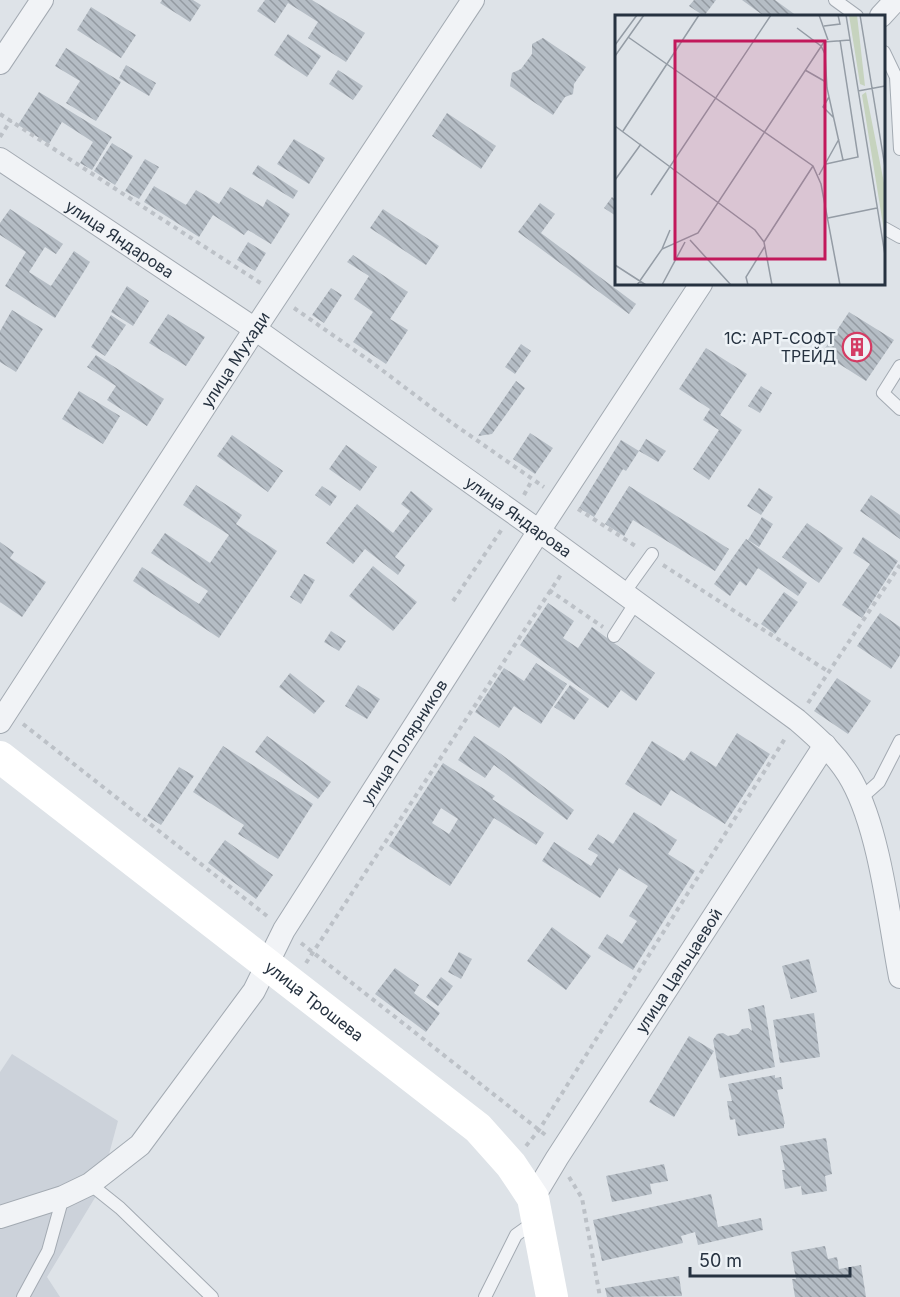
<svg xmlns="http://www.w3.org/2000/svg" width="900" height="1297" font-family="Inter,sans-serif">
<defs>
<pattern id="building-back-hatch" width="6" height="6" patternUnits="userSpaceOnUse" patternTransform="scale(1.5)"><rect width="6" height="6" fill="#b5bdc5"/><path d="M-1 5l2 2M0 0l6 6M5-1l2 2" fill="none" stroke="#939aa1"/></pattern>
</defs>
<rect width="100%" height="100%" fill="#dee3e8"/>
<path fill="#ccd2da" d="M12,1054l106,67 -19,70 -52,86 13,20h-60v-225z"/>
<path fill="url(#building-back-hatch)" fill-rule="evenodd" d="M162,0h31l8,5 -11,17 -30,-19z
M265,0h47l53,33 -19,29 -38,-24 10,-16 -30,-19 -13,20 -18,-12z
M694,0h22l-12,16 -15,-10z
M742,0h33l22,16h-33z
M91,7l45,28 -15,23 -44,-28z
M288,34l33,22 -14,21 -33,-22z
M543,38l43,29 -12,17 -1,10 -8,3 -12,18 -43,-29 2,-13 9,-4 11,-15v-10z
M66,48l55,34 -25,39 -30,-18 14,-22 -25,-15z
M126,65l30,18 -7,13 -30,-18z
M338,70l25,16 -10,14 -24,-16z
M39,92l73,45 -20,33 -12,-7 13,-21 -31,-20 -13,22 -31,-19z
M447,113l49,33 -15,23 -49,-33z
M294,139l31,19 -16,26 -32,-20z
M112,143l21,13 -18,29 -21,-14z
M145,159l14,8 -20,32 -14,-8z
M258,165l40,26 -5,8 -41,-25z
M154,186l32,19 10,-15 23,14 11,-17 33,20 4,-8 23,15 -19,30 -23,-14 -4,5 -31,-20 -14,22 -55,-35z
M612,197l4,3v16l-12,-8z
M540,203l15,11 -14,19 95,71 -7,10 -111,-82z
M10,209l53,35 -7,10 -11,-7 -16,25 22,14 23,-35 16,11 -35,56 -50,-32 21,-34 -26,-17v-12z
M383,209l56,37 -13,19 -56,-37z
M248,242l18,11 -11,18 -18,-11z
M353,255l55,37 -18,27 18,11 -22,34 -33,-22 20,-30 -19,-13 15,-23 -22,-14z
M127,286l22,15 -16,25 -22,-14z
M331,288l11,7 -18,28 -12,-8z
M12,310l31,19 -27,43 -16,-10v-31z
M849,312l45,28 -28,41 -44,-28z
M168,314l37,23 -19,29 -37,-23z
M111,315l15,10 -21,31 -14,-9z
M521,344l10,7 -16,23 -10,-7z
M706,348l41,26 -27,41 22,15 -33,50 -16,-11 26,-39 -16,-10 7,-11 -31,-20z
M96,355l68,44 -17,27 -40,-26 9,-14 -29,-19z
M516,381l9,7 -33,46 -14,2z
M761,386l11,7 -12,20 -12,-7z
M79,391l41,25 -17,28 -41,-25z
M530,433l23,15 -18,26 -22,-15z
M232,435l51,36 -15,21 -51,-36z
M646,439l20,12 -8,11 -19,-11 -13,20 -3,-2 -29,48 -15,-9 42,-68 18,11z
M346,445l31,22 -17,24 -31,-22z
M196,485l46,30 -6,9 41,27 -58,87 -86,-57 9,-14 57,37 9,-13 -57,-38 14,-20 45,30 19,-28 -46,-30z
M322,486l15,10 -7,10 -15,-11z
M629,486l100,63 -14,22 -82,-51 -9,16 -19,-12z
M759,488l14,9 -12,18 -14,-9z
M411,491l22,18 -38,48 10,8 -7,10 -33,-26 -12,15 -27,-21 31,-39 36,29 17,-22 -9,-7z
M871,495l29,20v24l-40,-28z
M762,517l11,7 -14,23 -11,-7z
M807,523l36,25 -24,35 -37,-26z
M863,537l35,24 -36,57 -20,-13 28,-41 -17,-11z
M746,539l61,44 -9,13 -40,-28 -12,18 -6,-5 -10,15 -16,-12z
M0,542l14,10 -4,6 36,24 -24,35 -22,-15z
M373,566l44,36 -24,29 -44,-35z
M304,574l11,6 -14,24 -11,-7z
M784,592l14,10 -23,32 -14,-10z
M548,603l26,18 -11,17 15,10 14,-21 63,46 -19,28 -15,-11 -13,18 -88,-63z
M880,613l20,14v28l-9,14 -34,-23z
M331,631l15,10 -7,10 -15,-9z
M536,663l31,21 -26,40 -27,-18 -15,22 -24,-16 29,-44 20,13z
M290,673l35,28 -11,13 -35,-27z
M837,678l34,23 -23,33 -34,-23z
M358,685l22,14 -13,20 -22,-13z
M570,685l19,14 -15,21 -20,-13z
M737,733l33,21 -45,70 -54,-34 -10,16 -36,-22 27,-43 32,20 7,-10 25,16z
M267,736l64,46 -13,17 -63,-47z
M474,736l27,18 73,56 -7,10 -73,-55 -9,13 -27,-18z
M223,746l90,58 -35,55 -40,-25 6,-9 -51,-33z
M443,763l52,33 -3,3 52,34 -8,12 -42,-27 -44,68 -61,-40zM441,808l17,11 -9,15 -17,-11z
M179,767l15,9 -33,49 -14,-9z
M634,812l43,28 -9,14 27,17 -62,99 -35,-22 9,-14 15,10 15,-23 -8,-5 19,-30 -29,-18 -19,30 -58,-37 12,-19 37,24 7,-11 -10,-6 10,-15 15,10z
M225,840l48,35 -17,24 -48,-36z
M552,927l39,29 -25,34 -39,-29z
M459,952l13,7 -11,20 -13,-7z
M809,959l8,33 -26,7 -9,-33z
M395,968l24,17 -5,8 26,20 -14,19 -51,-38z
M441,977l12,9 -15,20 -12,-9z
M764,1005l11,62 -55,11 -7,-38 4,-6 6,-1 5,3 10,-2 4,-5 6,-1 4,3 -4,-22z
M814,1013l6,44 -40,6 -7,-43z
M689,1036l25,15 -40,66 -25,-15z
M775,1075v3l6,-1 2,12 -6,1 8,34h-1v4l-46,8 -3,-17 -5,1 -3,-19h5l-4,-17z
M826,1138l6,36 -7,2 2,15 -25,4 -1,-9 -16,3 -3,-19h3l-5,-24z
M664,1164l4,17 -18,3 2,10 -40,8 -6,-26z
M711,1194l7,33 43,-9 2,12 -65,15 -3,-13 -14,4 2,7 -81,18 -9,-41z
M825,1246l3,13 9,-2 2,12 22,-4 5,32h-71l-3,-18h4l-5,-27z
M679,1276l3,20 -75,1 -2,-9z"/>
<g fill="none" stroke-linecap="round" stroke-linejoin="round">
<g stroke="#a3aab2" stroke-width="14">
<path id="lane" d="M835,0l22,16
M884,52l12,25 4,72
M884,228l16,9
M900,366l-17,27 17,16
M624,593l28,-39
M614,636l22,-34
M861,798l18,-16 21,-41
M90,1184l30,24 92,89
M23,1297l25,-46 15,-54
M485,1297l31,-62 21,-15"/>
</g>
<g stroke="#a3aab2" stroke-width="24">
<g id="street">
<path d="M881,16l12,-13 5,-3"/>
<path d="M0,63l42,-63"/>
<path id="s1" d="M0,159l255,170 284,202 258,189c21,18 42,37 55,61 28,51 37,138 48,196"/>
<path id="s2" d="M0,722l255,-393 218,-329"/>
<path id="s3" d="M533,1198l24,-40 268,-413"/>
<path id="s4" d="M0,1217l63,-20 27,-13 50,-39 114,-154 30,-61 255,-399 162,-247"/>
</g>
</g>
<path stroke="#bcc1c7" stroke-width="4" stroke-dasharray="4.5 4.5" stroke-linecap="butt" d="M0,114l262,170
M0,137l11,-17
M294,308l76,53 82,62 92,64
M524,495l8,-15
M578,509l59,38
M663,565l166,107
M549,590l54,37
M453,601l49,-72
M808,703l92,-138
M23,724l244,192
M301,943l247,194
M306,963l256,-390
M526,1146l13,-16 247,-393
M569,1177l13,21 18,99"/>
<use href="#lane" stroke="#f1f3f6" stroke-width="12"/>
<use href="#street" stroke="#f1f3f6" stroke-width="22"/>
<path stroke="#fff" stroke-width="32" id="s5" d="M0,757l478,371 33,37 22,33 19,99"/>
</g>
<defs>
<g id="building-ring" transform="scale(1.5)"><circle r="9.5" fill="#edf2f6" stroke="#d43c64" stroke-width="1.5"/><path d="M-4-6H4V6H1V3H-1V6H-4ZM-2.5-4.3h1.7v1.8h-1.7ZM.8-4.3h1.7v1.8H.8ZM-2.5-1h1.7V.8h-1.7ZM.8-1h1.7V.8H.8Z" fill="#d43c64"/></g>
</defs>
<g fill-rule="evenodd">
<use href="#building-ring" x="857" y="347"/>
</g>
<g text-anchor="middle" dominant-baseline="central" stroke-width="5" stroke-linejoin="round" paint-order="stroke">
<g font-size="16" fill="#263240" stroke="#edf2f6">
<text stroke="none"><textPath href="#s1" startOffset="144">улица Яндарова</textPath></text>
<text stroke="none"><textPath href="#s2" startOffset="432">улица Мухади</textPath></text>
<text stroke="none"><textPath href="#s1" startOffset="630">улица Яндарова</textPath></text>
<text stroke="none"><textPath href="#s4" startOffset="642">улица Полярников</textPath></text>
<text stroke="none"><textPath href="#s3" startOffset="270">улица Цальцаевой</textPath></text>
<text stroke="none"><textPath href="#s5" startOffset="398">улица Трошева</textPath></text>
</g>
<g font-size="16" fill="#263240" stroke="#edf2f6" text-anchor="end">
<text x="836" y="338">1С: АРТ-СОФТ<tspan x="836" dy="18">ТРЕЙД</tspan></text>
</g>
</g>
<g transform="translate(615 15)">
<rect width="270" height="270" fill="#dee3e8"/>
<path d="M234,0h8l8,71 -5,-2zM251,77l19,96v49l-23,-142z" fill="#c6d3be"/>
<path fill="none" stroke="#949ca5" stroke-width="1.5" d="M204,0l9,25M231,0l39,240M245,0l25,152M209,11l16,-2 -2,-9M182,13l24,18 4,8 2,34 16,72M13,22l185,129 8,18 19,101M0,30l22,-30M0,41l29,-41M190,55l21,12M243,76l27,-5M214,82l-6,10 11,11M0,111l140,104 9,12 8,43M8,116l76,-116M211,149l32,-7 -18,-117M204,160l20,-36M0,165l26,-36M36,180l120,-180M213,203l49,-10M75,225l41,45M149,227l49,-76M47,234l8,-19M0,250l31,20M22,270l25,-36 36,-16 126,-191 26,-2M47,270l23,-43M133,270l-2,-8 19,-31"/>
<path fill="#c2185b" fill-opacity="0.15" stroke="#c2185b" stroke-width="3" d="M60,26h150v218h-150z"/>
<rect width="270" height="270" fill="none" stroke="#263240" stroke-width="3"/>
</g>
<path d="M690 1267v9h160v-9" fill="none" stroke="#263240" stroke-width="3"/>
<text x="699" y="1267" font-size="18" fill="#263240" stroke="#edf2f6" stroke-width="4.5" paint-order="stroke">50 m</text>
</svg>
